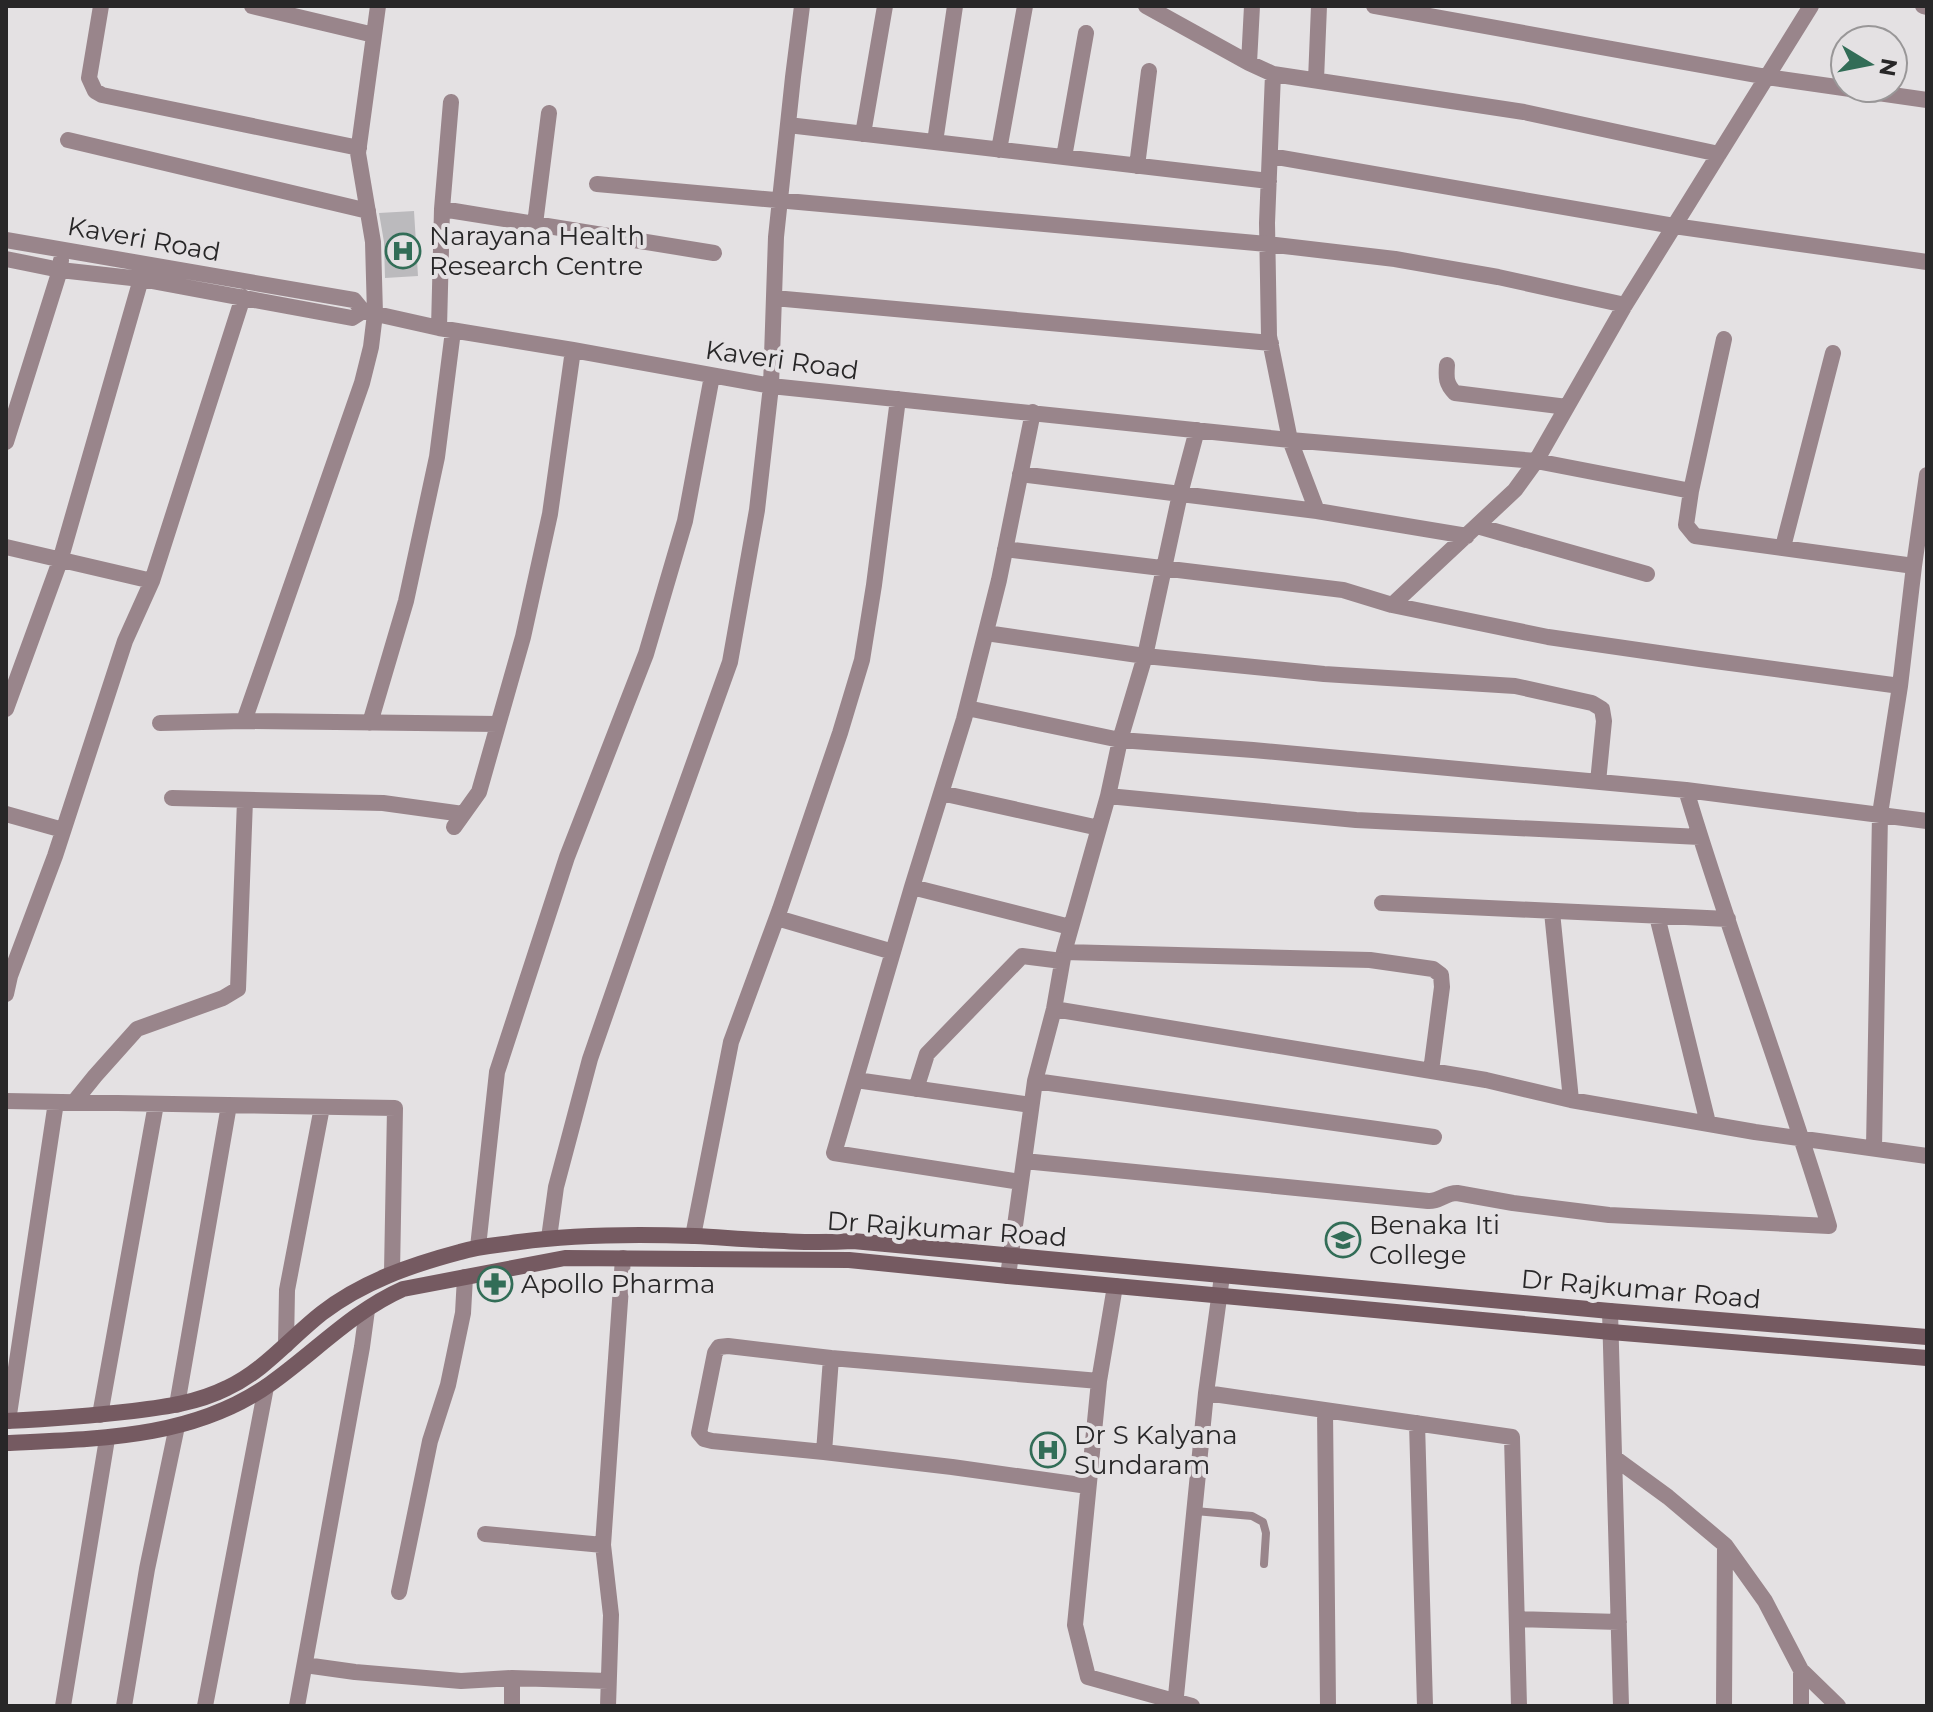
<svg xmlns="http://www.w3.org/2000/svg" width="1933" height="1712" font-family="Montserrat,sans-serif">
<rect width="100%" height="100%" fill="#e4e1e3"/>
<path fill="#bbbabd" d="M414,211l4,65 -33,2 -1,-36 -5,-29z"/>
<g fill="none" stroke-linecap="round" stroke-linejoin="round">
<path stroke="#99858b" stroke-width="8" d="M1195,1511l57,5 11,6 3,11 -2,31"/>
<path stroke="#99858b" stroke-width="16" d="M101,6l-12,72 6,13 7,4 257,53
M252,6l122,29
M1146,6l103,57
M1252,6l-3,57 24,11 -6,149 2,113 21,104 27,71 150,25
M1374,6l393,71 160,23
M1923,6l4,1
M1273,74l251,38 195,42
M1316,80l3,-74
M788,125l481,56
M863,134l22,-128
M68,140l300,71
M935,142l20,-136
M999,150l26,-144
M1270,156l404,70 253,36
M1064,157l22,-124
M1137,166l12,-95
M597,184l670,60 128,15 103,18 127,28
M442,209l9,-107
M535,224l14,-111
M6,240l348,60 9,11 76,17 134,22 198,36 519,54 246,21 155,30
M6,259l54,11 81,9 211,39 11,-7
M774,298l497,45
M439,328l3,-119 272,44
M1724,339l-33,152 -5,34 9,11 219,30
M1447,365c-1,13 -1,19 8,28l112,14
M6,442l54,-172 1,-10
M1020,474l297,37
M1477,526l170,48
M6,547l146,34
M1783,547l50,-194
M1005,549l338,41 49,15 156,32 152,22 200,27
M1392,605l123,-115 21,-29 89,-156 186,-299
M986,633l159,23 179,18 191,12 77,17 10,6 2,12 -6,61
M967,708l153,32 133,10 433,40 241,31
M6,709l54,-148 81,-282
M244,721l118,-338 9,-36 4,-33 -2,-72 -15,-89 20,-147
M160,723l84,-2 254,3
M370,723l36,-122 31,-144 16,-126
M941,793l158,35
M1108,796l248,24 344,17
M172,798l211,5 80,11
M6,814l57,16
M454,827l25,-35 44,-155 27,-123 23,-164
M912,887l158,40
M1382,903l346,16
M1552,912l19,188
M1657,916l51,207
M777,918l116,34
M1064,952l306,8 63,9 8,6 1,12 -11,84
M6,994l4,-18 45,-120 70,-215 27,-60 91,-284
M1054,1009l432,71 85,20 184,32 172,24
M856,1080l175,25
M1035,1081l399,56
M916,1089l11,-35 95,-98 40,5
M6,1101l389,7 -3,164
M74,1102l21,-26 42,-47 86,-31 15,-9 7,-189
M1874,1148l6,-334 20,-128 14,-120 13,-91
M1024,1161l404,40c11,1 17,-8 29,-8l56,10 96,12 220,11c-44,-146 -99,-289 -143,-436
M1020,1182l-186,-29 78,-266 52,-168 35,-139 34,-168
M693,1236l38,-194 49,-133 60,-176 22,-73 12,-75 24,-186
M549,1238l7,-51 34,-128 69,-199 71,-198 27,-152 14,-124 5,-149 17,-160 9,-71
M478,1247l19,-175 70,-215 79,-203 39,-133 27,-145
M1008,1276l27,-195 19,-72 10,-57 44,-156 12,-56 25,-84 35,-162 17,-64
M1115,1286l-16,95 -24,244 13,52 104,29
M1610,1311l11,395
M286,1345l1,-55 35,-183
M1206,1393l306,44 7,269
M177,1405l52,-300
M1325,1410l3,296
M100,1415l56,-311
M8,1421l48,-319
M1417,1423l8,283
M824,1452l-112,-11 -8,-2 -5,-6 16,-80 4,-6 9,-1 103,12
M1616,1459l52,38 57,48 40,56 36,69 37,36
M1088,1486l-136,-19 -128,-15 7,-94 268,23
M485,1534l118,11
M399,1592l31,-151 18,-56 15,-72 2,-36
M1517,1619l102,3
M305,1665l50,7 106,9 51,-3 96,3
M63,1706l44,-267
M124,1706l23,-137 30,-143
M205,1706l61,-319
M297,1706l65,-359 5,-37
M512,1706v-28
M608,1706l3,-91 -8,-70 20,-287
M1175,1706l31,-313 16,-117
M1724,1706l1,-161
M1801,1706v-36"/>
<path stroke="#755a61" stroke-width="16" d="M6,1421c42,-2 85,-5 127,-10 32,-4 64,-8 94,-23 37,-17 63,-50 95,-75 40,-31 89,-48 138,-61 19,-6 39,-7 59,-10 58,-8 118,-8 176,-6 53,3 105,8 158,5l757,70 317,26
M6,1443c90,-4 187,-4 264,-59 44,-31 83,-73 133,-95l162,-31 284,2 159,16 603,56 316,26"/>
</g>
<defs>
<g id="hospital-ring" transform="scale(1.8)"><circle r="9.5" fill="#e4e1e3" stroke="#326d57" stroke-width="1.5"/><path d="M-5-5h3v3.5h4V-5h3V5h-3V1.5h-4V5h-3Z" fill="#326d57"/></g>
<g id="university-ring" transform="scale(1.8)"><circle r="9.5" fill="#e4e1e3" stroke="#326d57" stroke-width="1.5"/><path d="M0-5L7-2L0 1L-7-2ZM-4 1L0 2.5L4 1V4Q0 6-4 4Z" fill="#326d57"/></g>
<g id="pharmacy-ring" transform="scale(1.8)"><circle r="9.5" fill="#e4e1e3" stroke="#326d57" stroke-width="1.5"/><path d="M-2-6h4v4h4v4h-4v4h-4v-4h-4v-4h4Z" fill="#326d57"/></g>
</defs>
<g fill-rule="evenodd">
<use href="#hospital-ring" x="403" y="251"/>
<use href="#university-ring" x="1343" y="1240"/>
<use href="#pharmacy-ring" x="495" y="1284"/>
<use href="#hospital-ring" x="1048" y="1450"/>
</g>
<g text-anchor="middle" dominant-baseline="central" stroke-width="8" stroke-linejoin="round" paint-order="stroke">
<g font-size="26" fill="#282728" stroke="#e4e1e3" text-anchor="start">
<text x="429" y="236">Narayana Health<tspan x="429" dy="30">Research Centre</tspan></text>
<text x="1369" y="1225">Benaka Iti<tspan x="1369" dy="30">College</tspan></text>
<text x="521" y="1284">Apollo Pharma</text>
<text x="1074" y="1435">Dr S Kalyana<tspan x="1074" dy="30">Sundaram</tspan></text>
</g>
<g font-size="26" fill="#282728" stroke="#e4e1e3">
<text transform="translate(144 239) rotate(10)">Kaveri Road</text>
<text transform="translate(782 360) rotate(8)">Kaveri Road</text>
<text transform="translate(947 1229) rotate(4)">Dr Rajkumar Road</text>
<text transform="translate(1641 1289) rotate(5)">Dr Rajkumar Road</text>
</g>
</g>
<rect width="1933" height="1712" fill="none" stroke="#282728" stroke-width="16"/>
<g transform="translate(1869 64) rotate(100)"><circle r="38" fill="#e4e1e3" stroke="#999798" stroke-width="2"/>
<path d="M0-6L14 30L0 20L-14 30Z" fill="#326d57"/>
<text y="-12" font-size="22" font-weight="bold" text-anchor="middle" fill="#282728">N</text>
</g>
</svg>
